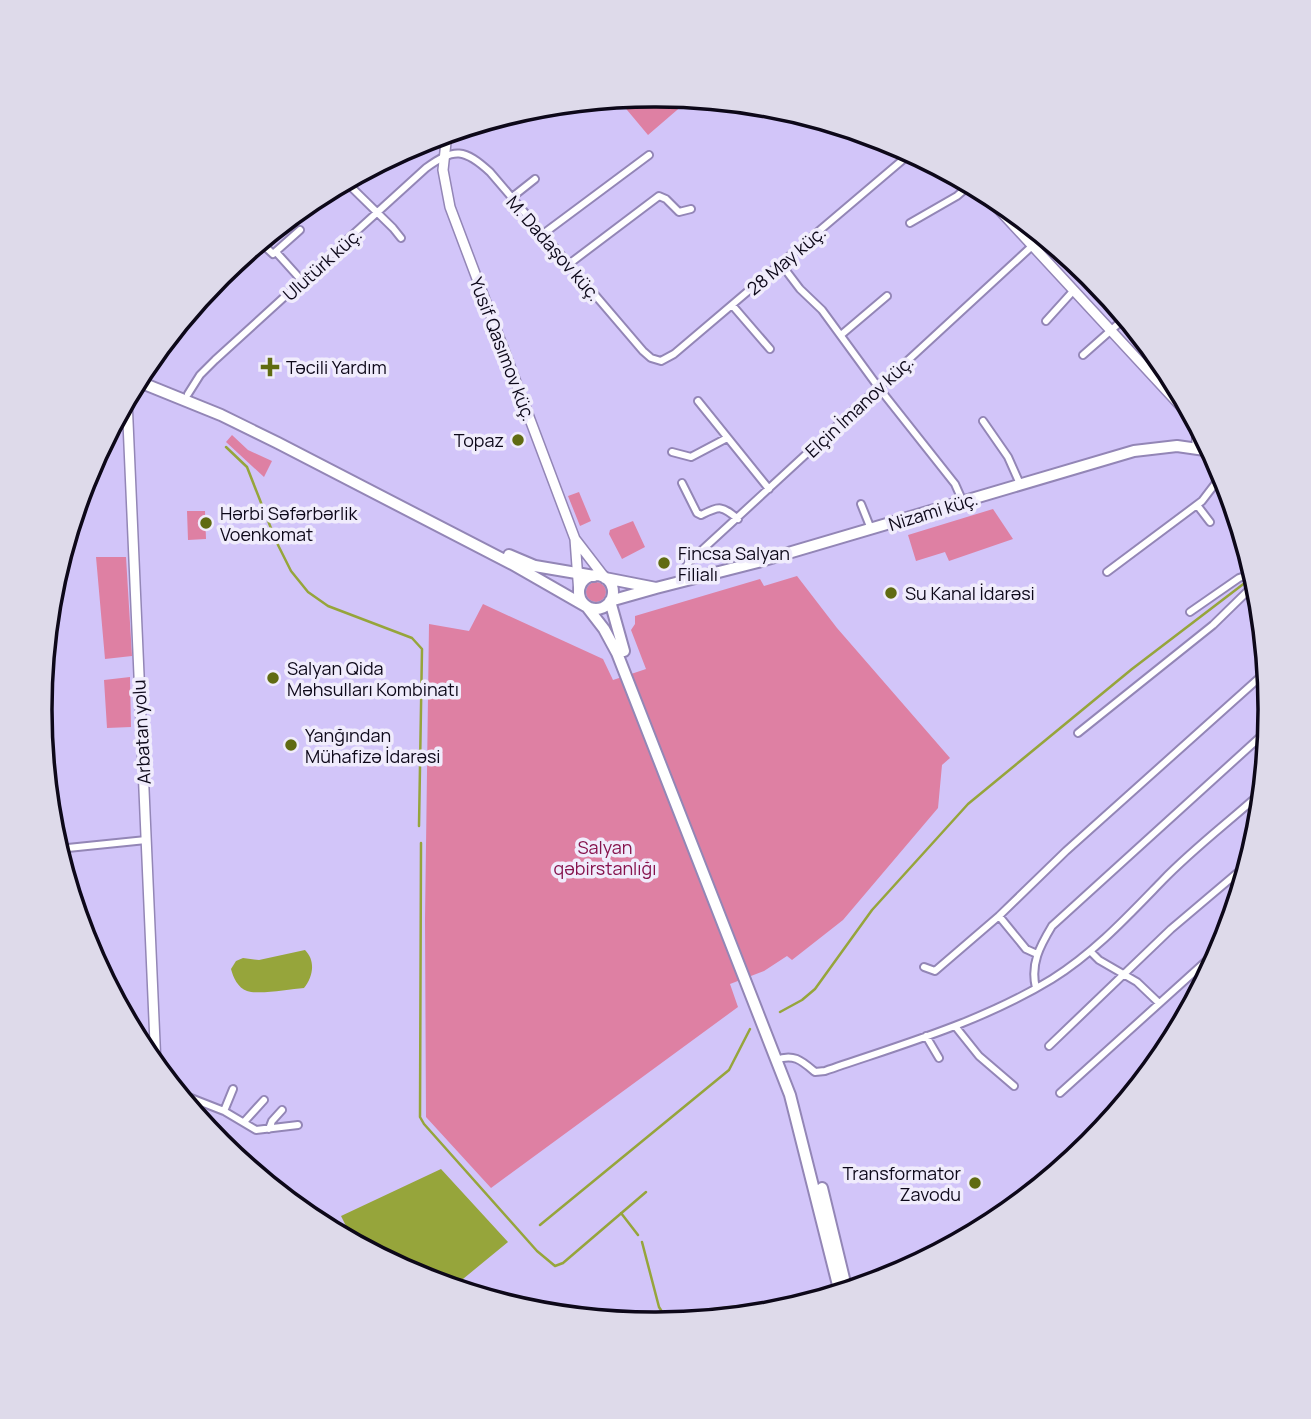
<svg xmlns="http://www.w3.org/2000/svg" width="1311" height="1419" font-family="Manrope,sans-serif">
<rect width="100%" height="100%" fill="#d2c5f9"/>
<path fill="#de80a3" d="M656,94l35,4 -43,37 -31,-37z
M232,435l16,15 24,11 -8,16 -38,-35z
M579,492l12,29 -11,5 -12,-30z
M993,509l20,30 -64,22 -4,-9 -29,9 -8,-26z
M187,511h18l1,28 -18,1z
M633,521l12,26 -23,12 -13,-25 1,-4z
M96,557h30l6,99 -27,3z
M797,576l40,52 113,130 -8,7 -4,43 -95,112 -51,40 -5,-4 -23,15 -34,13 8,23 -247,181 -65,-71 -1,-197 4,-296 40,7 14,-27 120,55 10,21 33,-11 -15,-39 4,-6v-8l125,-37 4,7z
M586 592a10 10 0 1 1 20 0a10 10 0 1 1-20 0Z
M130,677l1,50 -24,1 -3,-48z
M226,1149c31,15 59,26 72,59z"/>
<path fill="#96a53b" d="M305,950c11,11 8,27 -1,38 -15,1 -44,7 -57,3 -9,-3 -14,-14 -16,-22l5,-8 7,-3 16,2z
M441,1169l67,73 -56,46 -32,-10 -66,-36 -13,-26z"/>
<g fill="none" stroke-linecap="round" stroke-linejoin="round">
<path stroke="#96a53b" stroke-width="2.5" d="M226,447l21,20 29,74 15,30 17,21 20,14 84,32 10,11 -3,177
M421,843l-1,274 4,7 113,127 18,15 8,-3 83,-71
M780,1012l22,-12 13,-11 57,-79 96,-106 164,-135 114,-87
M621,1213l17,22
M540,1225l189,-155 21,-41
M642,1242l17,65 5,8 129,-15 8,5"/>
<g stroke="#9386b6" stroke-width="10">
<path id="street" d="M345,181l48,47 8,10
M511,198l24,-19
M910,223l47,-27 14,-12
M543,234l106,-79
M260,242l13,12 27,-24
M276,252l27,30
M569,264l90,-68 7,3 13,13 12,-3
M781,264l19,25 22,21 57,78 76,96 8,18
M732,305l38,44
M1046,321l28,-31
M841,335l46,-39
M1083,355l43,-38
M188,394l12,-19 15,-15 211,-192c28,-21 39,-19 64,4l153,179 8,7 10,3 13,-7 238,-202
M698,401l71,88
M983,421l25,36 12,27
M672,452l19,5 36,-19
M682,483l15,30 4,2c19,-9 20,-10 37,4
M861,504l10,25
M1197,505l13,17
M1107,572l95,-71 13,-17 5,-18
M685,580l-1,-10 5,-8 354,-326
M1190,612l49,-34 15,-5
M1078,733l135,-108 44,-43
M58,849l88,-9
M999,916l27,33 11,5
M1090,951l9,9 38,22 22,21
M924,967l11,4 64,-55 67,-65 201,-180
M1036,988c-6,-24 4,-42 16,-62l217,-197
M955,1026l24,30 35,30
M926,1036l13,22
M1049,1046l122,-117 78,-66
M776,1060c18,-7 26,1 39,12l10,-1c78,-27 157,-49 227,-92 43,-27 76,-63 111,-99 31,-32 67,-59 100,-89
M178,1093l46,18 32,19 42,-5
M1060,1093l164,-148
M224,1111l9,-22
M244,1122l20,-22
M269,1129l3,-8 10,-11"/>
</g>
<g stroke="#9386b6" stroke-width="12">
<path id="secondary" d="M447,133l-4,37 7,37 125,332
M980,189l209,226 8,13v19
M127,399l29,667
M579,594l-4,-55 30,39"/>
</g>
<g stroke="#9386b6" stroke-width="14">
<path id="primary" d="M137,381l84,34 57,28 234,121 75,43 17,22 13,24 173,442 50,198
M509,555l26,11 59,10
M579 592a17 17 0 1 1 34 0a17 17 0 1 1-34 0Z
M605,578l51,10 -46,13 14,50
M656,588l102,-26 376,-111 43,-5 35,5
M822,1188l25,103"/>
</g>
<use href="#street" stroke="#fff" stroke-width="6"/>
<use href="#secondary" stroke="#fff" stroke-width="9"/>
<use href="#primary" stroke="#fff" stroke-width="10"/>
</g>
<g fill="#606b12" stroke="#f0ecfc" stroke-width="2.5">
<path d="M266.5 356.5h7v7h7v7h-7v7h-7v-7h-7v-7h7z"/>
<circle cx="518" cy="440" r="7"/>
<circle cx="206" cy="523" r="7"/>
<circle cx="664" cy="563" r="7"/>
<circle cx="891" cy="593" r="7"/>
<circle cx="273" cy="678" r="7"/>
<circle cx="291" cy="745" r="7"/>
<circle cx="975" cy="1183" r="7"/>
</g>
<g text-anchor="middle" dominant-baseline="central" stroke-width="7" stroke-linejoin="round" paint-order="stroke">
<g font-size="18" fill="#0d0819" stroke="#f0ecfc">
<text transform="translate(554 248) rotate(49)">M. Dadaşov küç.</text>
<text transform="translate(786 260) rotate(-40)">28 May küç.</text>
<text transform="translate(322 264) rotate(-42)">Ulutürk küç.</text>
<text transform="translate(503 349) rotate(69)">Yusif Qasımov küç.</text>
<text transform="translate(859 406) rotate(-43)">Elçin İmanov küç.</text>
<text transform="translate(933 511) rotate(-17)">Nizami küç.</text>
<text transform="translate(141 732) rotate(-93)">Arbatan yolu</text>
</g>
<g font-size="18" fill="#0d0819" stroke="#f0ecfc" text-anchor="start">
<text x="286" y="367">Təcili Yardım</text>
<text x="504" y="440" text-anchor="end">Topaz</text>
<text x="220" y="513">Hərbi Səfərbərlik<tspan x="220" dy="21">Voenkomat</tspan></text>
<text x="678" y="553">Fincsa Salyan<tspan x="678" dy="21">Filialı</tspan></text>
<text x="905" y="593">Su Kanal İdarəsi</text>
<text x="287" y="668">Salyan Qida<tspan x="287" dy="21">Məhsulları Kombinatı</tspan></text>
<text x="305" y="735">Yanğından<tspan x="305" dy="21">Mühafizə İdarəsi</tspan></text>
<text x="961" y="1173" text-anchor="end">Transformator<tspan x="961" dy="21">Zavodu</tspan></text>
</g>
<g font-size="18" fill="#86134d" stroke="#f0ecfc">
<text x="605" y="847">Salyan<tspan x="605" dy="21">qəbirstanlığı</tspan></text>
</g>
</g>
<path d="M0 0H1311V1419H0ZM654 107H656A602 602 0 0 1 1258 709V710A602 602 0 0 1 656 1312H654A602 602 0 0 1 52 710V709A602 602 0 0 1 654 107Z" fill="#dedaea" fill-rule="evenodd"/>
<path fill="none" stroke="#0d0819" stroke-width="3.5" d="M654 107H656A602 602 0 0 1 1258 709V710A602 602 0 0 1 656 1312H654A602 602 0 0 1 52 710V709A602 602 0 0 1 654 107Z"/>
</svg>
